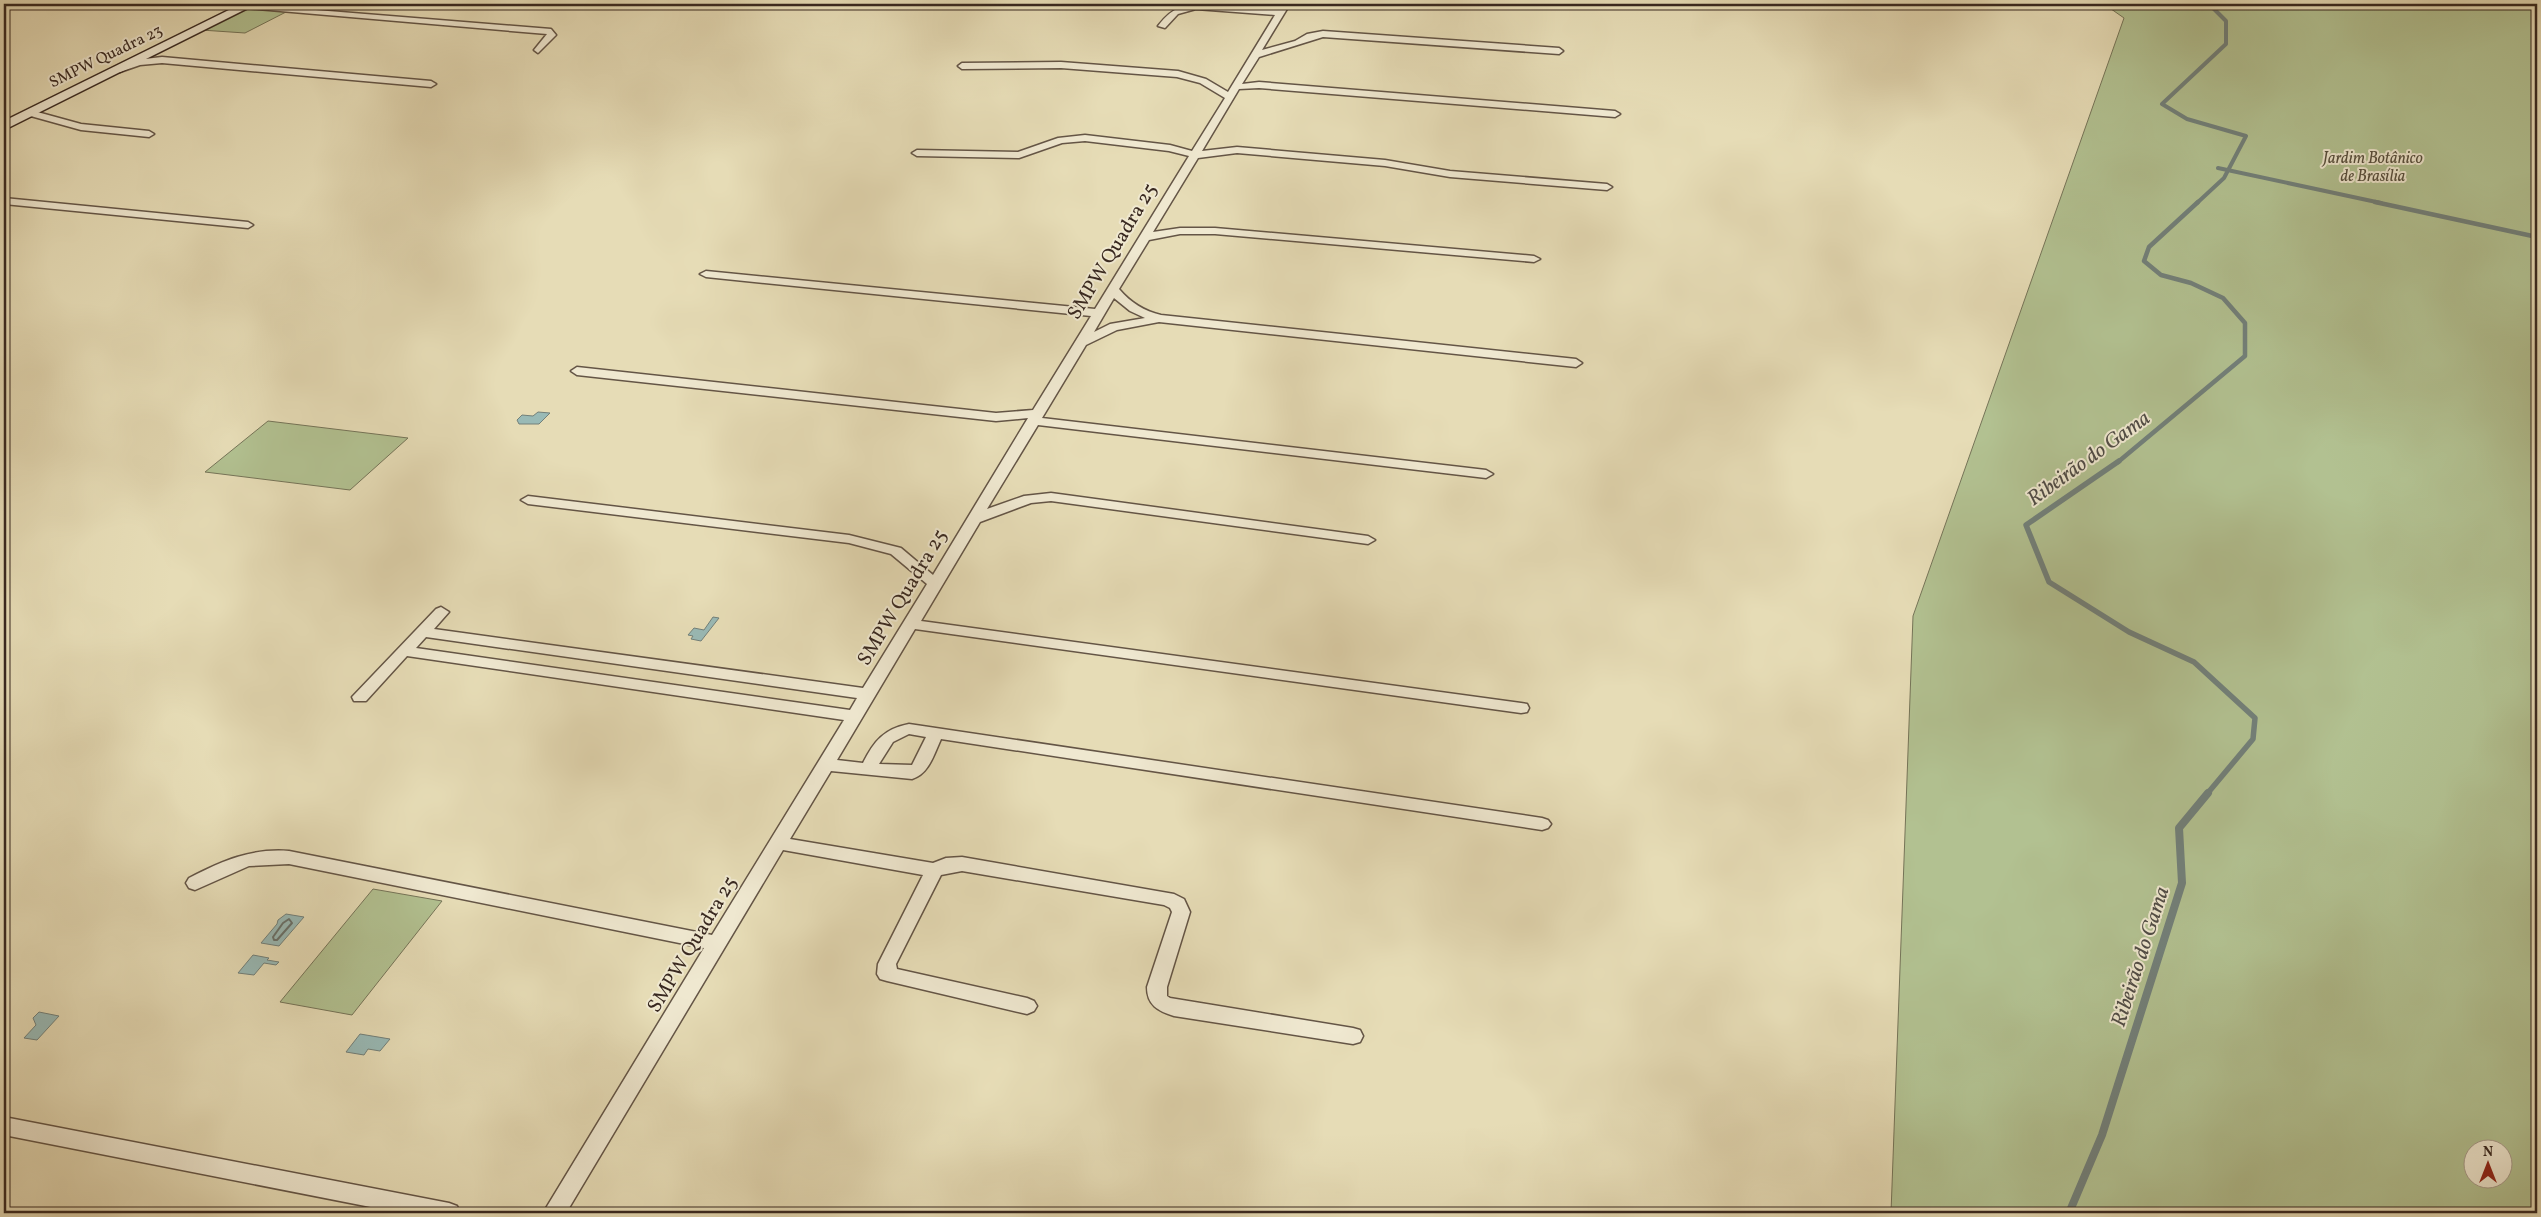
<svg xmlns="http://www.w3.org/2000/svg" width="2541" height="1217" font-family="Vollkorn,serif">
<rect width="100%" height="100%" fill="#e6dcb6"/>
<filter id="stains"><feTurbulence type="fractalNoise" baseFrequency=".004" numOctaves="4"/><feColorMatrix values="0 0 0 0 .2 0 0 0 0 .09 0 0 0 0 .02 0 0 0 .5 -.17"/></filter>
<radialGradient id="worn" r=".72"><stop offset=".6" stop-color="#630" stop-opacity="0"/><stop offset="1" stop-color="#630" stop-opacity=".3"/></radialGradient>
<path fill="#b2c191" stroke="#757458" fill-rule="evenodd" d="M2104,4h433v1209h-646l22,-597 211,-598zM2474,1150h30v30h-30z
M245,8l41,4 -41,21 -44,-3z
M268,421l140,17 -58,52 -145,-18z
M373,889l69,12 -90,114 -72,-13z"/>
<path fill="#99bab6" stroke="#72807a" d="M538,412l12,1 -11,11h-20l-2,-4 5,-5 11,1z
M713,617l6,1 -18,23 -10,-2 2,-3 -5,-1 6,-7 10,2z
M286,914l18,3 -25,29 -18,-3 16,-19 1,-4z
M253,955l16,3 -2,2 12,2 -3,3 -12,-2 -10,12 -16,-2z
M39,1012l20,4 -22,24 -13,-2 12,-13 -3,-7z
M360,1034l30,5 -10,12 -12,-2 -4,6 -18,-3z"/>
<g fill="none" stroke-linecap="round" stroke-linejoin="round">
<path stroke="#68716b" stroke-width="2" d="M289,919l3,4 -15,17h-3l-1,-3 10,-14z"/>
<path stroke="#72807a" stroke-width="4" d="M2218,168l163,35
M2197,203l27,-25 22,-42 -59,-17 -25,-15 64,-60v-23l-17,-17"/>
<path stroke="#72807a" stroke-width="4.5" d="M2375,202l162,35
M2118,462l127,-106v-33l-22,-25 -32,-15 -30,-8 -17,-14 5,-14 49,-45"/>
<path stroke="#72807a" stroke-width="5.5" d="M2119,461l-93,64 23,57 80,50 65,30 61,56 -2,21 -46,55"/>
<path stroke="#72807a" stroke-width="8" d="M2069,1213l33,-78 80,-252 -3,-55 29,-35"/>
<g stroke="#645546" stroke-width="3">
<path id="street" d="M209,4h33c-7,4 -26,4 -33,0z
M242,4l309,25 5,6 -18,18 -4,-3 13,-16 -302,-26 -4,-2z
M1211,4l67,6 4,-6h8l-28,46 33,-9 12,-7 16,-3 236,17 4,3 -4,3 -236,-17 -64,20 -17,27 17,-2 356,29 5,3 -5,3 -356,-29 -20,1 -37,62 35,-4 148,13 65,11 157,13 5,3 -5,3 -157,-13 -65,-11 -148,-13 -39,5 -45,74 27,-4h35l319,28 6,3 -6,3 -319,-28h-35l-31,6 -30,49c12,14 25,22 42,26l415,44 6,4 -6,4 -417,-45 -42,8 -31,15 -44,73 444,52 7,4 -7,4 -448,-53 -51,84 37,-13 27,-3 317,43 7,4 -7,4 -317,-43 -20,2 -51,19 -59,99 600,82 6,1 2,4 -2,4 -6,1 -606,-84 -78,131 26,3c11,-22 21,-34 46,-39l633,94 6,2 3,4 -3,4 -6,2 -601,-91c-7,15 -12,35 -29,40l-81,-8 -41,68 143,24 13,-5 16,-1 212,37 10,5 6,13 -23,75v9l3,2 183,30 7,2 3,6 -3,6 -7,2 -179,-28c-16,-5 -27,-11 -27,-29l25,-75 -2,-4 -6,-3 -202,-34 -21,4 -45,89 1,5 130,29 7,3 3,5 -3,5 -7,3 -140,-33 -7,-2 -3,-5 1,-10 45,-89 -140,-25 -217,363h-23l161,-265 -415,-84 -40,2 -54,24 -6,-2 -3,-5 3,-5c33,-17 62,-30 100,-27l423,84 132,-215 -437,-64 -41,45h-12l-2,-4 84,-88 5,-2 8,5 -15,17 429,59 64,-104 -36,-30 -42,-11 -321,-39 -7,-4 7,-4 321,39 52,13 32,27 95,-157 -32,3 -419,-46 -6,-4 6,-4 419,46 37,-3 58,-94 -385,-39 -6,-3 6,-3 389,38 94,-153 -20,-5 -84,-10 -23,2 -43,15 -102,-2 -5,-3 5,-3 101,2 40,-14 27,-3 85,10 22,6 33,-53 -25,-15 -23,-6 -116,-9 -99,1 -4,-3 4,-3 99,-1 117,9 28,8 22,13 47,-77 -79,-6 -18,5 -13,14 -7,-2c16,-21 27,-21 53,-22zM1114,298l16,13 15,7 -35,6 -16,8zM426,637l431,61 -7,12 -434,-62zM909,734l17,3 -14,28 -33,-1 14,-22z
M162,57l269,24 5,3 -5,3 -269,-24 -22,2 -20,7 -4,-3 20,-9z
M30,110l51,14 68,7 5,3 -5,3 -68,-7 -54,-15 -2,-2z
M4,198l244,24 5,3 -5,3 -244,-24z
M4,1117l445,86 8,3 3,7h-59l-397,-78z"/>
</g>
<g stroke="#382820" stroke-width="3">
<path id="secondary" d="M241,4h15l-252,126v-9z"/>
</g>
<use href="#street" fill="#efe8d0" fill-rule="evenodd"/>
<use href="#secondary" fill="#efe8d0" fill-rule="evenodd"/>
</g>
<g text-anchor="middle" dominant-baseline="central" stroke-width="4" stroke-linejoin="round" paint-order="stroke">
<g font-size="16" fill="#382820" stroke="#efe8d0">
<text transform="translate(106 57) rotate(-26)">SMPW Quadra 23</text>
</g>
<g font-size="16" font-style="italic" fill="#564e3c" stroke="#efe8d0">
<text x="2373" y="159">Jardim Botânico<tspan x="2373" dy="18">de Brasília</tspan></text>
</g>
<g font-size="20" fill="#382820" stroke="#efe8d0">
<text transform="translate(1113 252) rotate(-59)">SMPW Quadra 25</text>
<text transform="translate(903 598) rotate(-59)">SMPW Quadra 25</text>
<text transform="translate(693 945) rotate(-59)">SMPW Quadra 25</text>
</g>
<g font-size="21" font-style="italic" fill="#504c46" stroke="#efe8d0">
<text transform="translate(2089 459) rotate(-36)">Ribeirão do Gama</text>
<text transform="translate(2141 957) rotate(-72)">Ribeirão do Gama</text>
</g>
</g>
<rect width="2541" height="1217" fill="none" stroke="#e6dcb6" stroke-width="20"/>
<rect x="5" y="5" width="2531" height="1207" fill="none" stroke="#382820" stroke-width="2.5"/>
<rect x="10" y="10" width="2521" height="1197" fill="none" stroke="#382820"/>
<g transform="translate(2488 1164)"><circle r="24" fill="#efe8d0" stroke="#a69b8a"/>
<path d="M0-4L9 19L0 12L-9 19Z" fill="#8f2418"/>
<text y="-8" font-size="14" font-weight="bold" text-anchor="middle" fill="#382820">N</text>
</g>
<rect width="100%" height="100%" filter="url(#stains)"/>
<rect width="100%" height="100%" fill="url(#worn)"/>
</svg>
